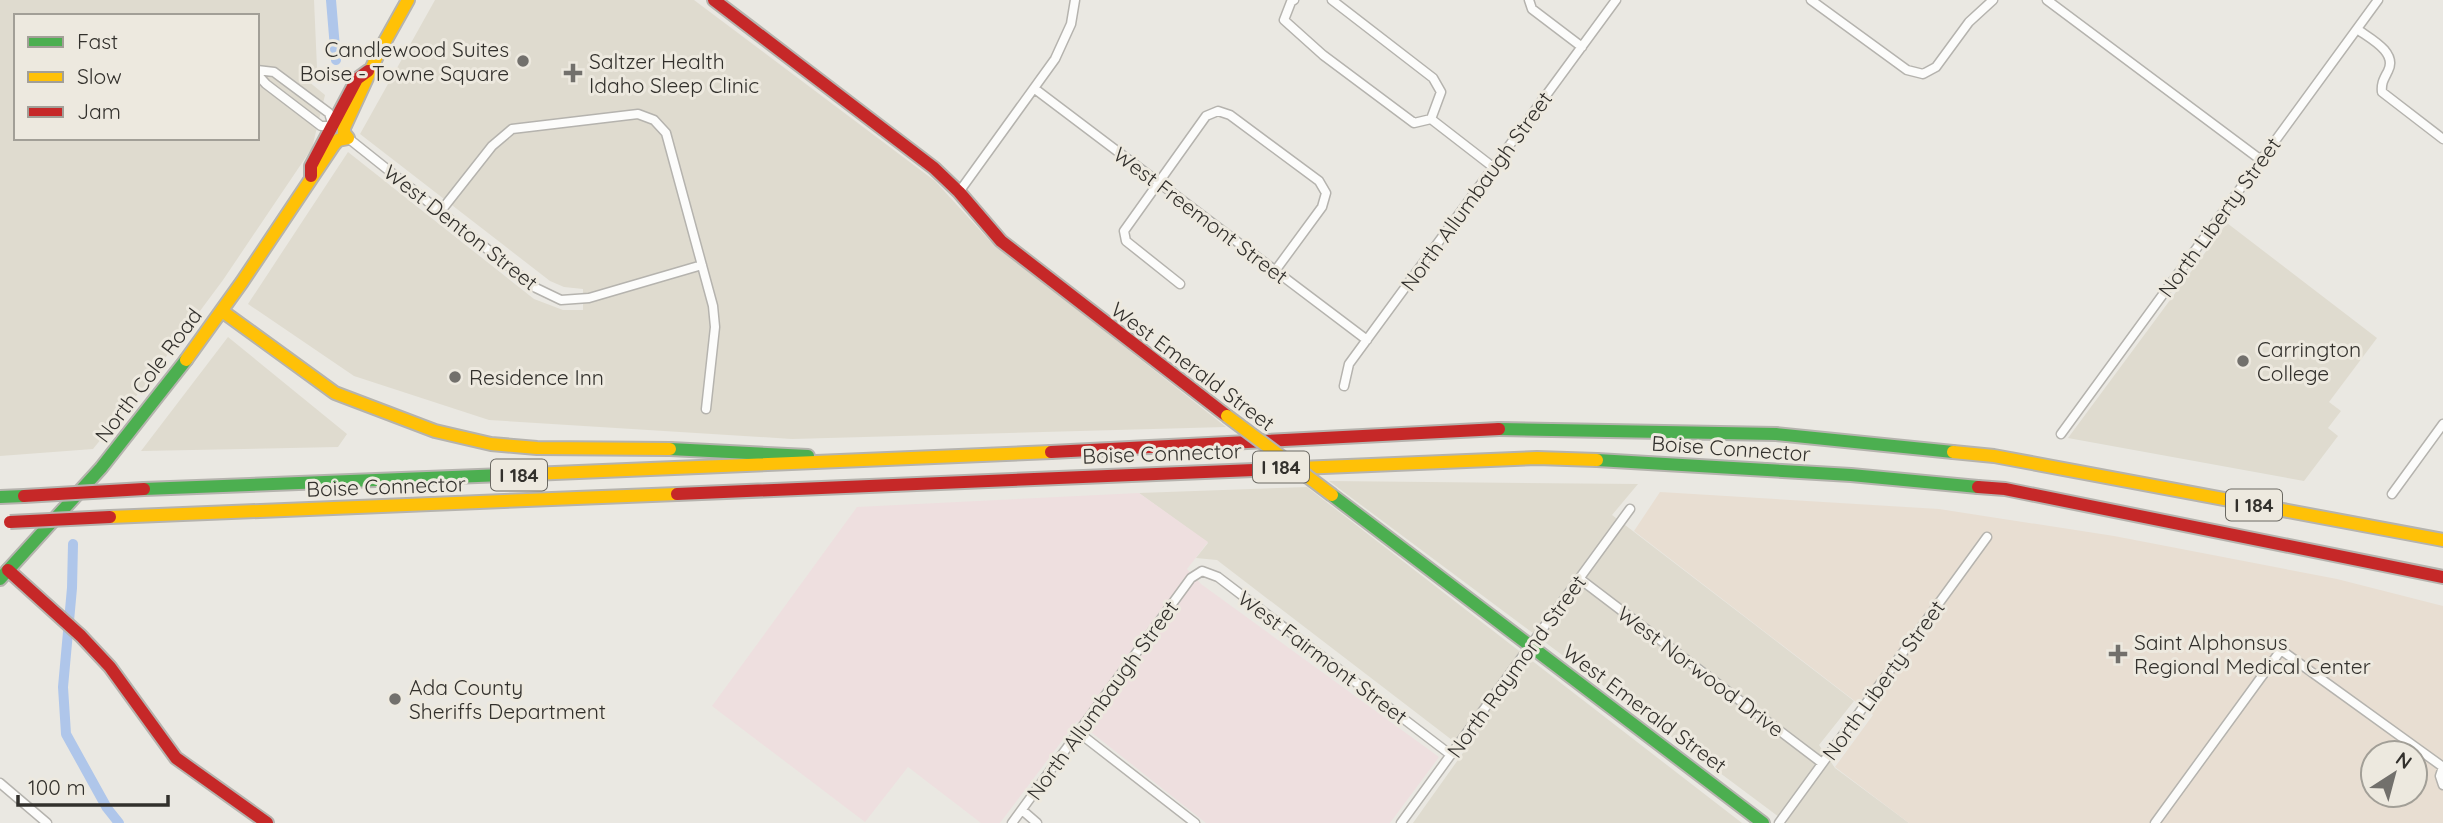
<svg xmlns="http://www.w3.org/2000/svg" width="2443" height="823" font-family="Quicksand,sans-serif">
<rect width="100%" height="100%" fill="#eae8e2"/>
<path fill="#dfdbcf" fill-rule="evenodd" d="M0,0h314l3,68 -9,13 17,14 -13,53 -89,132 -78,105 -52,64 -93,7zM16,16h241v122h-241z
M435,0h259l241,181 54,59 237,187 -434,12 -303,-19 -135,-44 -106,-72 100,-152 186,147 29,11h20v-21l-19,-2 -14,-6 -190,-147z
M2227,223l150,115 -48,64 12,9 -13,17 10,8 -34,45 -236,-43z
M228,337l119,97 -9,13 -197,4z
M1329,481l309,3 -26,31 242,186 -35,44 16,23 74,55h-122z
M1307,487l435,336h-329l52,-73 -248,-190 -21,-2 12,-15 -69,-50z"/>
<path fill="#eedfdf" d="M1139,493l69,49 -21,27 14,15 238,173 -49,66h-184l-129,-102 -77,102h-19l-73,-56 -43,55 -153,-116 145,-199z"/>
<path fill="#e8ded2" fill-rule="evenodd" d="M1660,492l279,17 175,27 223,43 106,27v217h-534l-74,-56 38,-52 -239,-184zM2373,753h42v42h-42z"/>
<g fill="none" stroke-linecap="round" stroke-linejoin="round">
<path stroke="#afc6ea" stroke-width="10" d="M331,0l5,60
M73,544l-1,44 -9,99 3,47 41,74 12,15"/>
<g stroke="#b5b3ae" stroke-width="11">
<path id="street" d="M1294,0l-3,2 -7,18 39,35 91,68 17,-4 10,-27 -8,-14 -101,-78
M1529,0l3,9 50,38
M1811,0l96,70 16,4 13,-7 33,-45 24,-22
M2047,0l214,160
M2357,29c12,9 41,23 31,42 -4,8 -7,12 -6,21l61,47
M257,70l17,2 55,41 4,13h-12l-55,-42 -9,-10
M1035,89l332,251
M1431,119l62,48
M348,138l188,150 25,12 28,-2 113,-33
M959,192l96,-133 16,-35 4,-24
M440,212l52,-66 20,-17 126,-15 16,6 12,13 47,173 2,21 -9,82
M1180,284l-54,-43 -2,-10 82,-115 12,-5 12,4 89,66 7,12 -4,14 -47,64
M1344,386l5,-22 267,-364
M2061,434l317,-434
M2392,494l51,-70
M1580,579l242,184
M1078,732l117,91
M2443,767l-3,9 3,9
M0,783l47,40
M1022,810l15,13
M1012,823l179,-245 11,-7 16,6 233,178
M1401,823l229,-314
M1779,823l208,-286
M2155,823l126,-173 162,117"/>
</g>
<g stroke="#b5b3ae" stroke-width="16">
<path id="fast" d="M1499,429l277,5 177,18
M670,449l138,7
M1597,460l254,15 127,12
M144,489l387,-15
M1332,495l431,328
M0,497l24,-1
M0,579l101,-111 85,-108"/>
</g>
<g stroke="#b5b3ae" stroke-width="16">
<path id="slow" d="M348,138l-4,-5v-5l35,-76 29,-52
M222,311l113,82 100,38 56,13 46,4 133,1
M186,360l56,-78 91,-136 5,-6 10,-2
M1953,452l41,4 449,84
M1276,469l261,-11 60,2
M531,474l520,-22
M110,517l567,-23"/>
</g>
<g stroke="#b5b3ae" stroke-width="16">
<path id="jam" d="M714,0l220,168 25,24 42,49 226,175
M311,176v-10l46,-87 11,-8
M1051,452l448,-23
M1978,487l27,2 438,88
M677,494l599,-25
M8,570l73,66 29,31 66,91 91,65"/>
</g>
<use href="#street" stroke="#fcfcfb" stroke-width="8"/>
<use href="#fast" stroke="#4caf50" stroke-width="12"/>
<use href="#slow" stroke="#ffc107" stroke-width="12"/>
<use href="#jam" stroke="#c62828" stroke-width="12"/>
<g stroke="#b5b3ae" stroke-width="16" stroke-linecap="butt">
<path id="slow-bridge" d="M1227,416l105,79"/>
</g>
<g stroke="#b5b3ae" stroke-width="16" stroke-linecap="butt">
<path id="jam-bridge" d="M24,496l120,-7
M10,522l100,-5"/>
</g>
<use href="#slow-bridge" stroke="#ffc107" stroke-width="12"/>
<use href="#jam-bridge" stroke="#c62828" stroke-width="12"/>
</g>
<g fill="#72706c" stroke="#ede9df" stroke-width="2.5">
<circle cx="523" cy="61" r="7"/>
<path d="M569.5 62.5h7v7h7v7h-7v7h-7v-7h-7v-7h7z"/>
<circle cx="2243" cy="361" r="7"/>
<circle cx="455" cy="377" r="7"/>
<path d="M2114.5 643.5h7v7h7v7h-7v7h-7v-7h-7v-7h7z"/>
<circle cx="395" cy="699" r="7"/>
</g>
<g text-anchor="middle" dominant-baseline="central" stroke-width="6" stroke-linejoin="round" paint-order="stroke">
<g fill="#ede9df" stroke="#6a6862" stroke-width="2">
<rect x="1253" y="451.5" width="56" height="31" rx="5"/>
<rect x="491" y="459.5" width="56" height="31" rx="5"/>
<rect x="2226" y="489.5" width="56" height="31" rx="5"/>
</g>
<g font-size="19" font-weight="bold" fill="#32302c">
<text x="1281" y="467">I 184</text>
<text x="519" y="475">I 184</text>
<text x="2254" y="505">I 184</text>
</g>
<g font-size="21" fill="#32302c" stroke="#ede9df" text-anchor="start">
<text x="509" y="49" text-anchor="end">Candlewood Suites<tspan x="509" dy="24">Boise - Towne Square</tspan></text>
<text x="589" y="61">Saltzer Health<tspan x="589" dy="24">Idaho Sleep Clinic</tspan></text>
<text x="2257" y="349">Carrington<tspan x="2257" dy="24">College</tspan></text>
<text x="469" y="377">Residence Inn</text>
<text x="2134" y="642">Saint Alphonsus<tspan x="2134" dy="24">Regional Medical Center</tspan></text>
<text x="409" y="687">Ada County<tspan x="409" dy="24">Sheriffs Department</tspan></text>
</g>
<g font-size="21" fill="#32302c" stroke="#ede9df">
<text transform="translate(1476 191) rotate(-54)">North Allumbaugh Street</text>
<text transform="translate(1201 215) rotate(37)">West Freemont Street</text>
<text transform="translate(2219 217) rotate(-54)">North Liberty Street</text>
<text transform="translate(461 227) rotate(38)">West Denton Street</text>
<text transform="translate(1193 366) rotate(37)">West Emerald Street</text>
<text transform="translate(148 375) rotate(-53)">North Cole Road</text>
<text transform="translate(1731 448) rotate(4)">Boise Connector</text>
<text transform="translate(1162 453) rotate(-2)">Boise Connector</text>
<text transform="translate(386 486) rotate(-2)">Boise Connector</text>
<text transform="translate(1323 657) rotate(37)">West Fairmont Street</text>
<text transform="translate(1516 666) rotate(-54)">North Raymond Street</text>
<text transform="translate(1701 671) rotate(37)">West Norwood Drive</text>
<text transform="translate(1883 680) rotate(-54)">North Liberty Street</text>
<text transform="translate(1102 700) rotate(-54)">North Allumbaugh Street</text>
<text transform="translate(1645 708) rotate(37)">West Emerald Street</text>
</g>
</g>
<rect x="14" y="14" width="245" height="126" fill="#ede9df" stroke="#a29f97" stroke-width="2"/>
<rect x="28" y="37" width="35" height="10" fill="#4caf50" stroke="#a29f97" stroke-width="2"/>
<text x="77" y="49" font-size="21" fill="#32302c">Fast</text>
<rect x="28" y="72" width="35" height="10" fill="#ffc107" stroke="#a29f97" stroke-width="2"/>
<text x="77" y="84" font-size="21" fill="#32302c">Slow</text>
<rect x="28" y="107" width="35" height="10" fill="#c62828" stroke="#a29f97" stroke-width="2"/>
<text x="77" y="119" font-size="21" fill="#32302c">Jam</text>
<g transform="translate(2394 774) rotate(36)"><circle r="33" fill="#ede9df" stroke="#a29f97" stroke-width="2"/>
<path d="M0-5L12 26L0 18L-12 26Z" fill="#72706c"/>
<text y="-10" font-size="19" font-weight="bold" text-anchor="middle" fill="#32302c">N</text>
</g>
<path d="M18 795v10h150v-10" fill="none" stroke="#32302c" stroke-width="3.5"/>
<text x="28" y="795" font-size="21" fill="#32302c" stroke="#ede9df" stroke-width="5" paint-order="stroke">100 m</text>
</svg>
